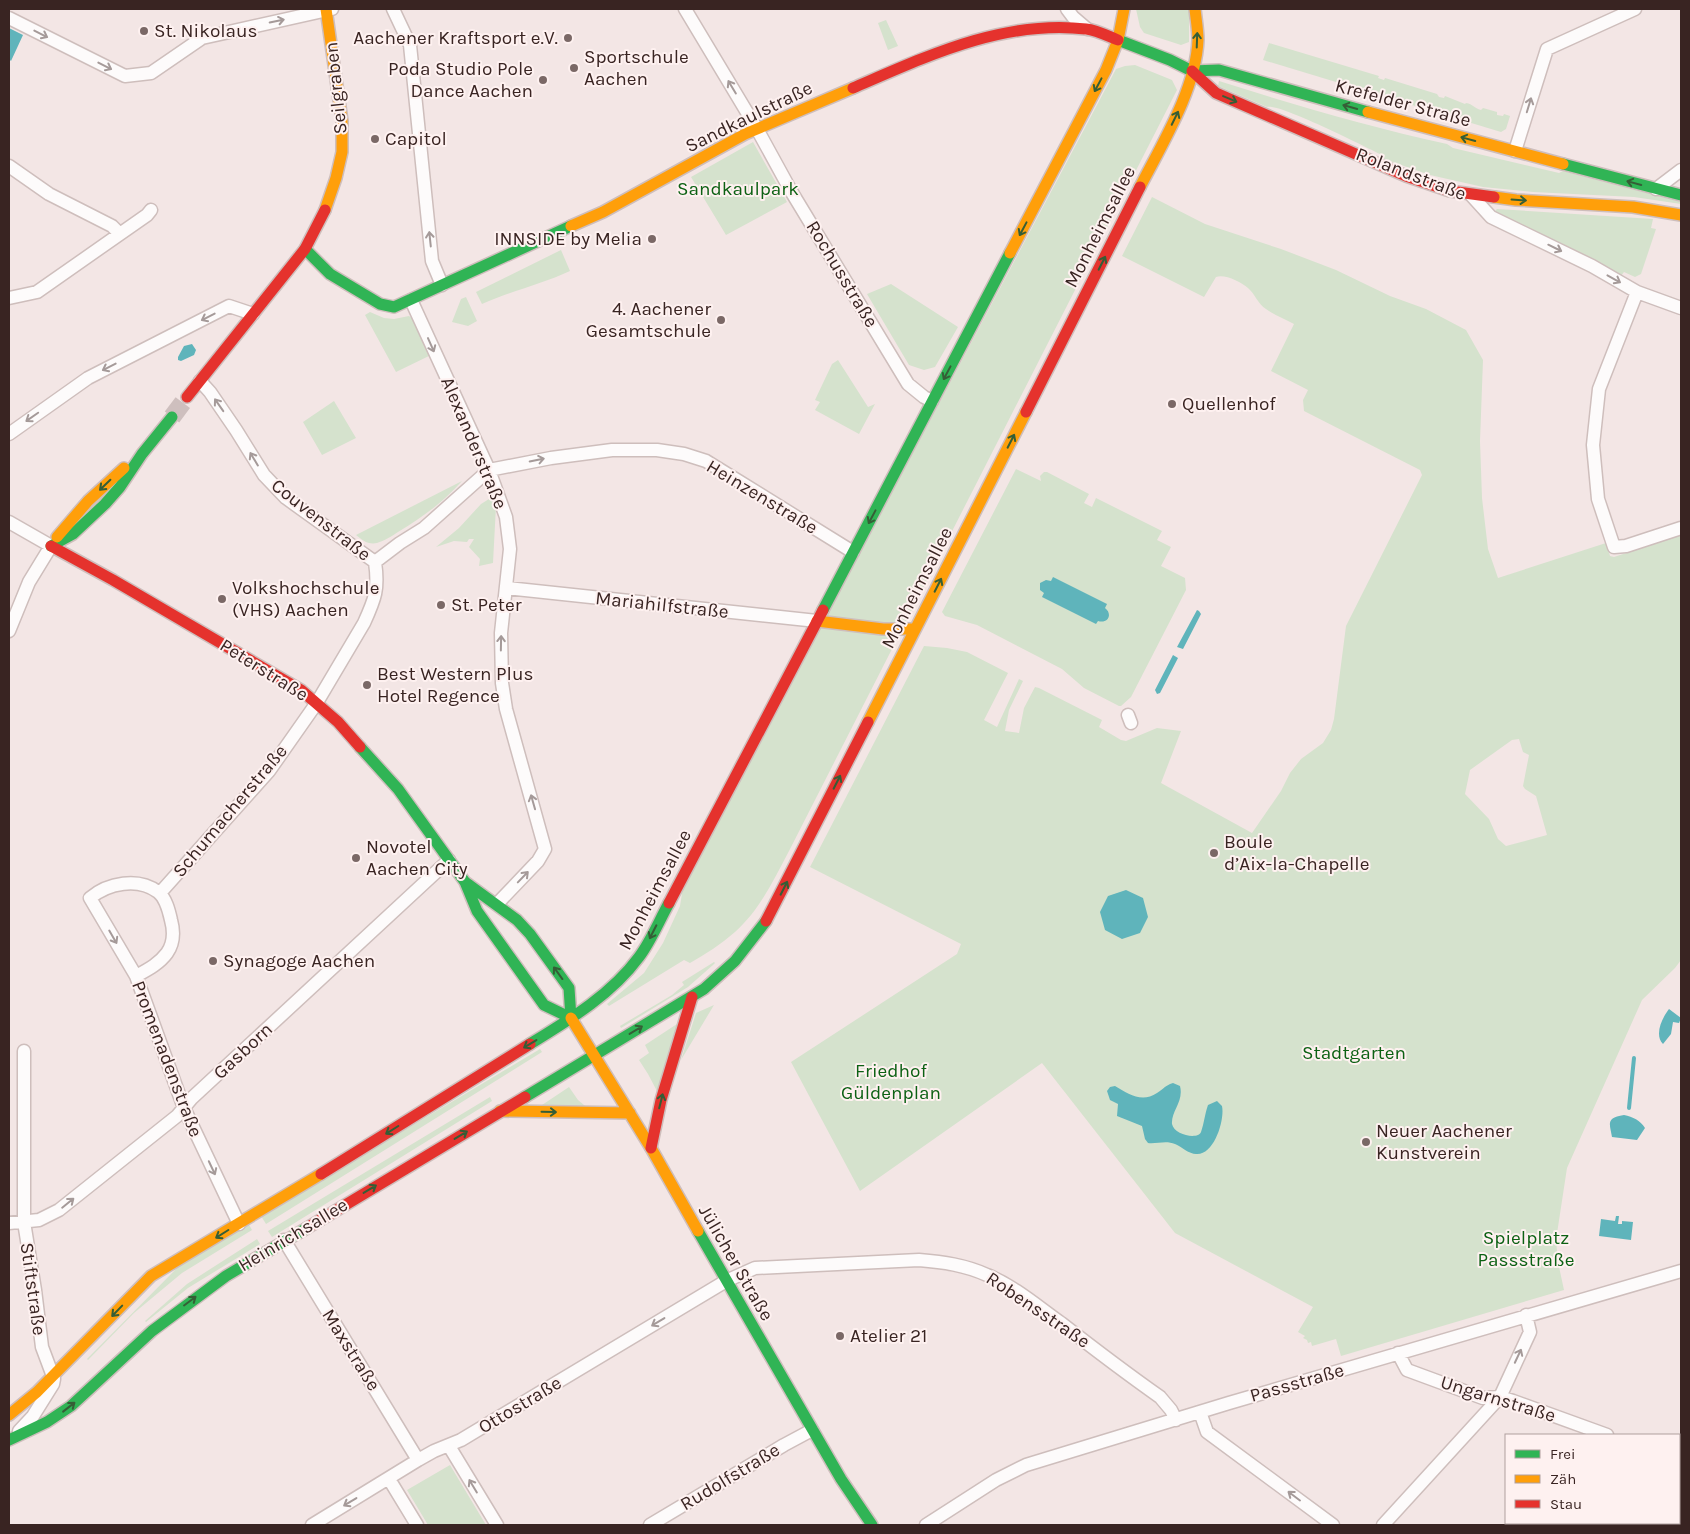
<svg xmlns="http://www.w3.org/2000/svg" width="1690" height="1534" font-family="Karla,sans-serif">
<rect width="100%" height="100%" fill="#f3e6e5"/>
<!-- green -->
<path fill="#d5e2cd" fill-rule="evenodd" d="M1136 9H1189V42L1181 45 1144 33 1140 27Z
M886 20 898 46 888 50 878 23Z
M1269 43 1379 76 1378 78 1384 80 1385 78 1437 94 1439 97 1444 98 1445 96 1465 104 1466 103C1473 104 1474 108 1481 110L1483 108 1497 112V115L1503 116 1504 114 1510 116 1506 129 1501 132 1263 60Z
M1135 65 1172 80 1177 90 789 851C774 879 760 910 735 932 721 944 706 954 690 963L684 960 609 1006 607 1004 644 973 663 943 680 906 683 887 1116 69 1125 66Z
M1219 81C1294 105 1370 127 1447 144L1453 148 1559 173 1563 171 1681 202V204L1634 197 1533 192 1483 187 1430 175 1381 158 1380 154C1363 146 1279 103 1267 107L1218 86Z
M753 142 787 202 726 235 691 177Z
M1152 197 1205 224 1281 249 1336 270 1390 296 1426 309 1466 330 1483 360 1480 441 1482 498 1488 549 1498 578 1606 543 1610 556 1614 557 1681 535V960L1675 968 1642 1000 1567 1168 1556 1240 1558 1262 1564 1290 1341 1356 1336 1339 1312 1346 1311 1342 1308 1343 1307 1340 1303 1338 1305 1336 1298 1332 1313 1307 1175 1233 1042 1063 860 1191 791 1062 957 954 961 944 810 867 924 646 947 648 967 652 1008 673 984 720 997 727 1019 679 1023 681 1009 710 1005 731 1019 733 1024 708 1035 687 1039 688 1102 720 1099 727 1121 740 1126 741 1157 728 1181 731 1161 783 1252 833 1281 791 1290 773 1301 759 1323 743 1331 730 1334 719 1346 626 1422 475 1420 470 1304 411 1303 400 1308 390 1271 371 1294 324C1285 319 1274 315 1266 309 1258 304 1255 294 1248 288 1241 282 1225 274 1216 277L1204 297 1122 256ZM1519 739 1523 752 1529 755 1523 786 1525 789 1536 796 1547 835 1506 846 1498 839 1489 819 1465 794 1470 770 1512 740Z
M1497 209 1653 219 1651 228 1656 229 1641 274 1635 277 1624 272 1621 276 1496 213 1495 211Z
M561 250 570 271C542 284 511 291 482 304L476 292Z
M891 284 958 327 935 367 924 370 909 365 867 294Z
M466 297 477 321 468 326 452 322 461 299Z
M370 312 384 318 394 319 409 316 413 319 431 355 396 372 365 315Z
M838 360 868 407 875 404 859 434 815 410 820 402 815 400 832 364Z
M334 401 356 438 322 455 303 422Z
M1016 469 1041 481 1040 476 1044 472H1047L1089 494 1084 503 1092 507 1096 498 1162 531 1157 540 1171 547 1161 566 1185 578 1186 590 1131 697 1121 706H1119L1084 688 1062 669 977 625 945 616 942 612Z
M462 481C441 504 424 516 398 532 392 536 384 541 377 543 368 545 362 540 356 535Z
M489 499 494 502 496 506 493 563 479 566 480 559 469 547 474 539H469L467 542 454 541 436 547 459 528 481 504Z
M714 962 715 963 713 965 688 987 621 1028 620 1026 672 995 684 985 682 982Z
M714 1005 681 1060 696 1013Z
M680 1022 658 1093 648 1074 639 1060 649 1053 645 1045Z
M540 1049 542 1052 266 1224 261 1216Z
M569 1087 578 1100 590 1110 539 1107Z
M490 1097 492 1101 272 1237 268 1231Z
M248 1223 252 1230 182 1273 134 1313 88 1360 87 1359 177 1268Z
M257 1239 260 1244 188 1288 146 1322 145 1321 187 1284Z
M450 1465 486 1525H428L407 1490Z"/>
<!-- water -->
<path fill="#5fb4bb" d="M9 28 23 35 11 61 9 59Z
M192 344 196 350 194 355 181 361 178 360V357L184 346Z
M1053 577 1107 604 1105 608C1113 614 1108 624 1098 621L1096 624 1042 597 1044 593 1040 590V583L1046 580 1051 581Z
M1197 610 1199 611 1201 614 1183 649 1177 647Z
M1173 655 1178 658 1160 693 1157 694 1155 690Z
M1126 890 1143 898 1148 917 1140 933 1122 939 1105 930 1100 912 1108 896Z
M1669 1009 1681 1018 1679 1023 1673 1022 1671 1034 1663 1044C1654 1035 1662 1018 1669 1009Z
M1173 1083 1180 1086C1184 1102 1171 1111 1172 1124 1174 1135 1198 1140 1201 1132 1204 1124 1205 1113 1208 1105L1217 1101 1222 1106C1225 1120 1214 1156 1196 1154 1189 1154 1182 1147 1175 1144 1166 1140 1157 1144 1148 1143L1145 1139 1142 1126 1117 1116 1118 1104 1110 1100 1107 1091 1110 1087 1115 1086C1128 1094 1142 1103 1157 1093 1165 1088 1164 1086 1173 1083Z
M1624 1115C1633 1117 1640 1120 1645 1128L1637 1140 1612 1137C1610 1124 1605 1118 1624 1115Z
M1616 1216H1619L1618 1224H1622V1221L1633 1222 1631 1240 1599 1236 1601 1219 1615 1221Z"/>
<g fill="none" stroke-linecap="round" stroke-linejoin="round">
<!-- stream -->
<path stroke="#5fb4bb" stroke-width="4" d="M1629 1108 1634 1058"/>
<!-- secondary-tunnel -->
<path stroke="#cebfbe" stroke-width="18" stroke-dasharray="18 9" stroke-linecap="butt" d="M172 417 187 397"/>
<defs>
<path id="street" d="M393 9 410 45 432 261 442 285
M685 9 757 129 791 191 908 384 924 397 932 401
M1067 9 1073 17 1087 29
M9 18 125 76 151 73 202 38 332 9
M1515 151 1547 49 1635 9
M9 166 49 194 112 226 120 234
M1656 189 1681 170
M1471 195 1491 217 1592 266 1637 292 1681 308
M1637 292 1599 389 1593 445 1598 499 1614 547 1626 546 1681 528
M9 298 37 292 147 215 151 210
M411 300 489 470 506 517 510 549 501 633 502 683 506 709 545 849 538 861 497 904
M200 381 210 392 236 430 264 475 286 498 375 562
M9 434 88 378 229 306 253 314
M9 522 51 546 29 582 9 631
M375 562 400 543 424 528 489 470 551 458 612 450H657L684 454 706 461 853 552
M507 588 817 621
M1128 715 1131 723
M160 893 269 771 316 704 364 623C375 599 379 589 375 562
M136 976C147 970 159 964 167 953 174 943 174 931 171 920 169 911 166 898 158 892 138 877 108 883 90 898L136 976 184 1108 239 1224
M9 1223 39 1220 59 1210 177 1116 192 1098 449 860
M284 1240 418 1460
M1398 1353 1407 1370 1483 1398 1500 1397 1513 1401 1607 1435
M1200 1412 1207 1432 1333 1525
M19 1431 33 1416 53 1384 54 1379 42 1347 35 1290 24 1222V1051
M449 1446 497 1525
M1679 1468 1681 1470
M389 1479 417 1525
M312 1525 418 1460 434 1451 461 1440 726 1281 755 1268 919 1260C943 1262 965 1265 987 1275 1014 1286 1037 1306 1061 1323 1093 1348 1126 1373 1160 1397L1171 1410 1176 1420
M650 1525 784 1445 812 1430
M926 1525 996 1480 1026 1465 1229 1403 1681 1271
M1383 1525 1500 1397 1530 1332 1526 1315
M1575 1525 1576 1523"/>
<path id="fast" d="M1118 40 1170 60 1192 71 1219 70 1368 112
M1563 164 1681 195
M305 249 330 274 380 304 394 307 571 226
M51 546 73 534 105 504 120 487 142 454 172 417
M823 610 1010 253
M360 747 398 789 465 882 477 911 544 1005 571 1018
M465 882 517 920 530 934 569 988 571 1018
M530 1044C569 1020 611 995 639 957 651 941 659 921 669 903
M525 1097 704 989 735 961 766 921
M698 1231 841 1479 872 1525
M9 1440 47 1422 71 1406 152 1331 226 1276 307 1228"/>
<path id="slow" d="M1368 112 1563 164
M1140 187C1162 144 1196 89 1198 40 1198 30 1196 19 1195 9
M1494 197 1516 200 1633 207 1681 215
M325 210 336 178 342 152V121L326 9
M571 226 603 212 745 134 853 88
M1010 253 1106 70 1118 40 1124 9
M57 537 88 501 124 468
M817 621 883 629H915
M868 722 1026 412
M571 1018 651 1148 698 1231
M500 1111 630 1113
M9 1415 37 1392 151 1276 321 1174"/>
<path id="jam" d="M1192 71 1216 93 1406 176 1450 191 1494 197
M853 88C925 57 1004 19 1086 29 1096 30 1108 36 1118 40
M187 397 305 249 325 210
M1026 412 1140 187
M51 546 113 580 301 690 338 722 360 747
M669 903 823 610
M766 921 868 722
M651 1148 661 1100 692 997
M321 1174 530 1044
M307 1228 525 1097"/>
</defs>
<!-- street casing -->
<use href="#street" stroke="#cebebc" stroke-width="15"/>
<!-- fast casing -->
<use href="#fast" stroke="#cebebc" stroke-width="14"/>
<!-- slow casing -->
<use href="#slow" stroke="#cebebc" stroke-width="14"/>
<!-- jam casing -->
<use href="#jam" stroke="#cebebc" stroke-width="14"/>
<!-- street -->
<use href="#street" stroke="#fdfbfb" stroke-width="12"/>
<!-- fast -->
<use href="#fast" stroke="#30b455" stroke-width="11"/>
<!-- slow -->
<use href="#slow" stroke="#ff9f0a" stroke-width="11"/>
<!-- jam -->
<use href="#jam" stroke="#e5322d" stroke-width="11"/>
</g>
<!-- one-way arrows -->
<defs><path id="oneway-shaft" d="M-6 0H5M1.5-3L5.5 0L1.5 3" fill="none" stroke-width="1.6" stroke-linecap="round" stroke-linejoin="round" transform="scale(1.25)"/></defs>
<g stroke="#a59a99">
<use href="#oneway-shaft" transform="translate(277 21) rotate(-12)"/>
<use href="#oneway-shaft" transform="translate(41 34) rotate(27)"/>
<use href="#oneway-shaft" transform="translate(105 66) rotate(27)"/>
<use href="#oneway-shaft" transform="translate(732 87) rotate(-121)"/>
<use href="#oneway-shaft" transform="translate(1529 105) rotate(-73)"/>
<use href="#oneway-shaft" transform="translate(430 239) rotate(-96)"/>
<use href="#oneway-shaft" transform="translate(1555 248) rotate(26)"/>
<use href="#oneway-shaft" transform="translate(1614 279) rotate(29)"/>
<use href="#oneway-shaft" transform="translate(208 317) rotate(153)"/>
<use href="#oneway-shaft" transform="translate(431 345) rotate(66)"/>
<use href="#oneway-shaft" transform="translate(109 367) rotate(153)"/>
<use href="#oneway-shaft" transform="translate(219 405) rotate(-125)"/>
<use href="#oneway-shaft" transform="translate(32 417) rotate(145)"/>
<use href="#oneway-shaft" transform="translate(254 459) rotate(-121)"/>
<use href="#oneway-shaft" transform="translate(537 460) rotate(-11)"/>
<use href="#oneway-shaft" transform="translate(501 643) rotate(-89)"/>
<use href="#oneway-shaft" transform="translate(533 802) rotate(-106)"/>
<use href="#oneway-shaft" transform="translate(523 877) rotate(-46)"/>
<use href="#oneway-shaft" transform="translate(113 937) rotate(60)"/>
<use href="#oneway-shaft" transform="translate(212 1168) rotate(65)"/>
<use href="#oneway-shaft" transform="translate(68 1203) rotate(-39)"/>
<use href="#oneway-shaft" transform="translate(658 1322) rotate(149)"/>
<use href="#oneway-shaft" transform="translate(1518 1356) rotate(-65)"/>
<use href="#oneway-shaft" transform="translate(473 1486) rotate(-121)"/>
<use href="#oneway-shaft" transform="translate(1294 1496) rotate(-143)"/>
<use href="#oneway-shaft" transform="translate(350 1502) rotate(149)"/>
</g>
<g stroke="#355e36">
<use href="#oneway-shaft" transform="translate(1197 40) rotate(-88)"/>
<use href="#oneway-shaft" transform="translate(1098 85) rotate(118)"/>
<use href="#oneway-shaft" transform="translate(1230 99) rotate(23)"/>
<use href="#oneway-shaft" transform="translate(1350 107) rotate(-164)"/>
<use href="#oneway-shaft" transform="translate(1175 118) rotate(-64)"/>
<use href="#oneway-shaft" transform="translate(1468 139) rotate(-165)"/>
<use href="#oneway-shaft" transform="translate(1634 183) rotate(-165)"/>
<use href="#oneway-shaft" transform="translate(1519 200) rotate(4)"/>
<use href="#oneway-shaft" transform="translate(1023 229) rotate(118)"/>
<use href="#oneway-shaft" transform="translate(1102 263) rotate(-63)"/>
<use href="#oneway-shaft" transform="translate(947 373) rotate(118)"/>
<use href="#oneway-shaft" transform="translate(1011 441) rotate(-63)"/>
<use href="#oneway-shaft" transform="translate(105 485) rotate(136)"/>
<use href="#oneway-shaft" transform="translate(872 517) rotate(118)"/>
<use href="#oneway-shaft" transform="translate(938 585) rotate(-63)"/>
<use href="#oneway-shaft" transform="translate(837 782) rotate(-63)"/>
<use href="#oneway-shaft" transform="translate(784 888) rotate(-63)"/>
<use href="#oneway-shaft" transform="translate(653 932) rotate(117)"/>
<use href="#oneway-shaft" transform="translate(558 973) rotate(-126)"/>
<use href="#oneway-shaft" transform="translate(636 1030) rotate(-31)"/>
<use href="#oneway-shaft" transform="translate(530 1044) rotate(149)"/>
<use href="#oneway-shaft" transform="translate(661 1101) rotate(-76)"/>
<use href="#oneway-shaft" transform="translate(549 1112) rotate(1)"/>
<use href="#oneway-shaft" transform="translate(392 1130) rotate(148)"/>
<use href="#oneway-shaft" transform="translate(461 1135) rotate(-31)"/>
<use href="#oneway-shaft" transform="translate(370 1189) rotate(-31)"/>
<use href="#oneway-shaft" transform="translate(222 1234) rotate(148)"/>
<use href="#oneway-shaft" transform="translate(190 1301) rotate(-37)"/>
<use href="#oneway-shaft" transform="translate(117 1311) rotate(134)"/>
<use href="#oneway-shaft" transform="translate(69 1407) rotate(-38)"/>
</g>
<!-- markers -->
<g fill="#7a6866" stroke="#fef1f0" stroke-width="2">
<circle cx="144" cy="31" r="5"/>
<circle cx="568" cy="38" r="5"/>
<circle cx="574" cy="68" r="5"/>
<circle cx="543" cy="80" r="5"/>
<circle cx="375" cy="139" r="5"/>
<circle cx="652" cy="239" r="5"/>
<circle cx="721" cy="320" r="5"/>
<circle cx="1172" cy="404" r="5"/>
<circle cx="222" cy="599" r="5"/>
<circle cx="441" cy="605" r="5"/>
<circle cx="367" cy="685" r="5"/>
<circle cx="1214" cy="853" r="5"/>
<circle cx="356" cy="858" r="5"/>
<circle cx="213" cy="961" r="5"/>
<circle cx="1366" cy="1142" r="5"/>
<circle cx="840" cy="1336" r="5"/>
</g>
<g text-anchor="middle" dominant-baseline="central" stroke-width="4" stroke-linejoin="round" paint-order="stroke">
<!-- poi labels -->
<g font-size="19" fill="#392422" stroke="#fef1f0" text-anchor="start">
<text x="154" y="31">St. Nikolaus</text>
<text x="558" y="38" text-anchor="end">Aachener Kraftsport e.V.</text>
<text x="584" y="57">Sportschule<tspan x="584" dy="22">Aachen</tspan></text>
<text x="533" y="69" text-anchor="end">Poda Studio Pole<tspan x="533" dy="22">Dance Aachen</tspan></text>
<text x="385" y="139">Capitol</text>
<text x="642" y="239" text-anchor="end">INNSIDE by Melia</text>
<text x="711" y="309" text-anchor="end">4. Aachener<tspan x="711" dy="22">Gesamtschule</tspan></text>
<text x="1182" y="404">Quellenhof</text>
<text x="232" y="588">Volkshochschule<tspan x="232" dy="22">(VHS) Aachen</tspan></text>
<text x="451" y="605">St. Peter</text>
<text x="377" y="674">Best Western Plus<tspan x="377" dy="22">Hotel Regence</tspan></text>
<text x="1224" y="842">Boule<tspan x="1224" dy="22">d’Aix-la-Chapelle</tspan></text>
<text x="366" y="847">Novotel<tspan x="366" dy="22">Aachen City</tspan></text>
<text x="223" y="961">Synagoge Aachen</text>
<text x="1376" y="1131">Neuer Aachener<tspan x="1376" dy="22">Kunstverein</tspan></text>
<text x="850" y="1336">Atelier 21</text>
</g>
<!-- street labels -->
<g font-size="19" fill="#392422" stroke="#fef1f0">
<text transform="translate(336 88) rotate(-96)">Seilgraben</text>
<text transform="translate(1403 103) rotate(15)">Krefelder Straße</text>
<text transform="translate(749 117) rotate(-26)">Sandkaulstraße</text>
<text transform="translate(1411 174) rotate(21)">Rolandstraße</text>
<text transform="translate(1100 227) rotate(-63)">Monheimsallee</text>
<text transform="translate(842 274) rotate(59)">Rochusstraße</text>
<text transform="translate(474 443) rotate(67)">Alexanderstraße</text>
<text transform="translate(762 497) rotate(31)">Heinzenstraße</text>
<text transform="translate(321 520) rotate(38)">Couvenstraße</text>
<text transform="translate(917 588) rotate(-63)">Monheimsallee</text>
<text transform="translate(662 605) rotate(6)">Mariahilfstraße</text>
<text transform="translate(264 670) rotate(32)">Peterstraße</text>
<text transform="translate(230 811) rotate(-50)">Schumacherstraße</text>
<text transform="translate(655 890) rotate(-62)">Monheimsallee</text>
<text transform="translate(243 1051) rotate(-43)">Gasborn</text>
<text transform="translate(167 1059) rotate(69)">Promenadenstraße</text>
<text transform="translate(293 1235) rotate(-31)">Heinrichsallee</text>
<text transform="translate(736 1263) rotate(60)">Jülicher Straße</text>
<text transform="translate(33 1289) rotate(82)">Stiftstraße</text>
<text transform="translate(1038 1310) rotate(34)">Robensstraße</text>
<text transform="translate(351 1350) rotate(58)">Maxstraße</text>
<text transform="translate(1297 1383) rotate(-16)">Passstraße</text>
<text transform="translate(1498 1399) rotate(17)">Ungarnstraße</text>
<text transform="translate(520 1405) rotate(-31)">Ottostraße</text>
<text transform="translate(730 1477) rotate(-31)">Rudolfstraße</text>
</g>
<!-- park labels -->
<g font-size="19" fill="#0c6113" stroke="#fef1f0">
<text x="738" y="189">Sandkaulpark</text>
<text x="1354" y="1053">Stadtgarten</text>
<text x="891" y="1071">Friedhof<tspan x="891" dy="22">Güldenplan</tspan></text>
<text x="1526" y="1238">Spielplatz<tspan x="1526" dy="22">Passstraße</tspan></text>
</g>
</g>
<!-- border -->
<rect width="1690" height="1534" fill="none" stroke="#392422" stroke-width="20"/>
<!-- legend -->
<rect x="1505" y="1434" width="175" height="90" fill="#fef1f0" stroke="#af9f9e"/>
<rect x="1515" y="1450" width="25" height="8" fill="#30b455" stroke="#af9f9e"/>
<text x="1550" y="1459" font-size="15" fill="#392422">Frei</text>
<rect x="1515" y="1475" width="25" height="8" fill="#ff9f0a" stroke="#af9f9e"/>
<text x="1550" y="1484" font-size="15" fill="#392422">Zäh</text>
<rect x="1515" y="1500" width="25" height="8" fill="#e5322d" stroke="#af9f9e"/>
<text x="1550" y="1509" font-size="15" fill="#392422">Stau</text>
</svg>
